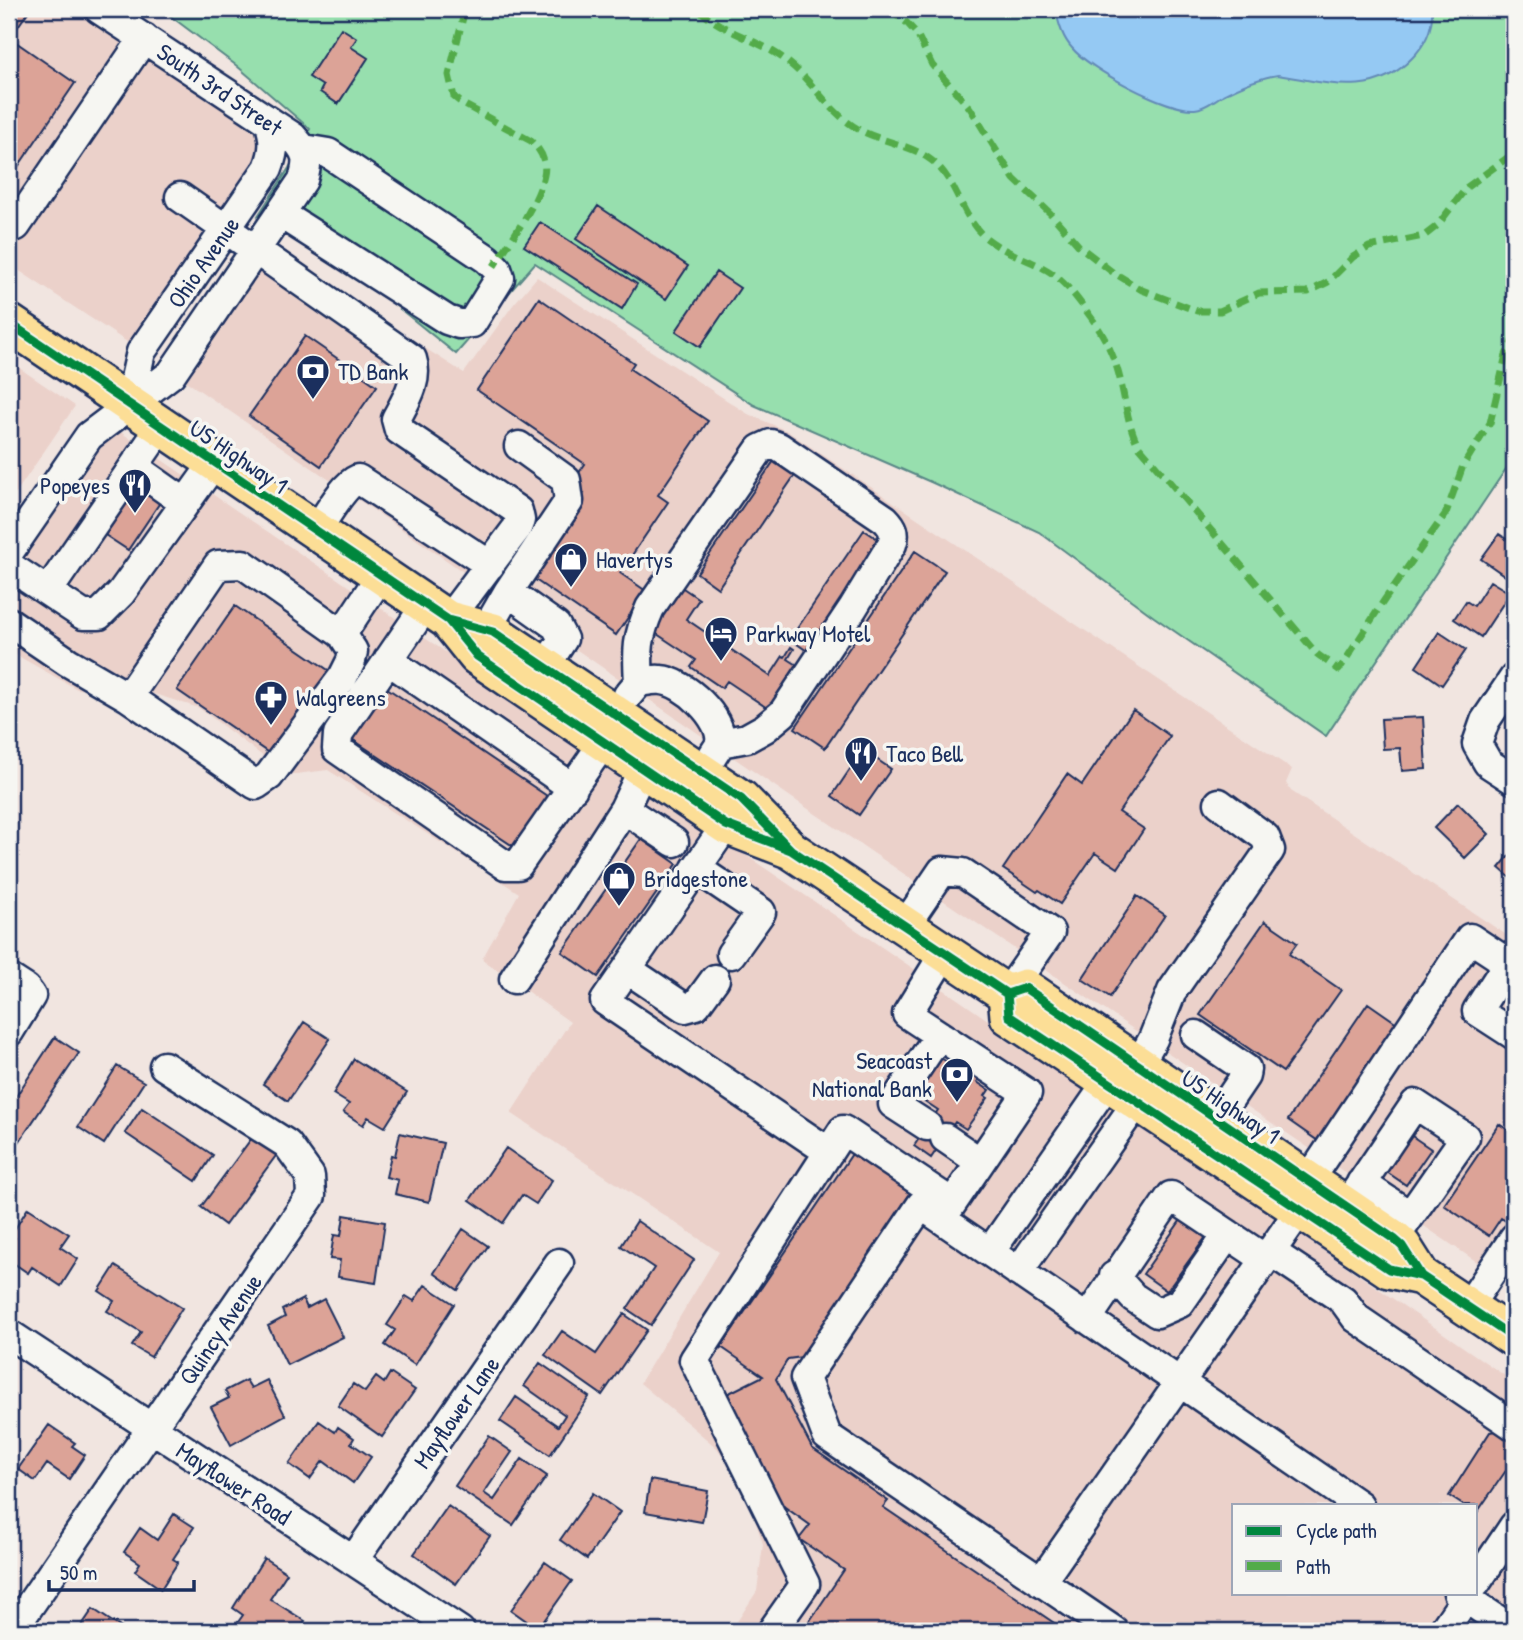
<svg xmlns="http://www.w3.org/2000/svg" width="1523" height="1640" font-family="'Patrick Hand',sans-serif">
<rect width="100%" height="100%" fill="#f1e5e0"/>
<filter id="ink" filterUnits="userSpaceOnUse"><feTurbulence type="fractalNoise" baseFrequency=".0143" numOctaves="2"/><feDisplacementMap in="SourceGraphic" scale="14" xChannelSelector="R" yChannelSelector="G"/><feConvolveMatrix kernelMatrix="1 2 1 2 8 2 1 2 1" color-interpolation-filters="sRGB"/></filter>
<g filter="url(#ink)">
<!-- built -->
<path fill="#ebd1ca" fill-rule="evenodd" d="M9 9H77L270 138 130 344 9 264Z
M116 9H128L250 91 285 121Z
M267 248 464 373 513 305 537 277 748 414 787 431 1292 769 1286 783 1291 791 1514 940V1287L798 802 180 377Z
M9 361 75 406 9 503Z
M116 429 911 967 1514 1382V1631H731L757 1591 763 1544 743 1483 717 1448 640 1383 719 1252 511 1113 570 1022 482 959 519 893 328 770 288 775 199 708 154 694 77 689 9 651V572L98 444ZM1234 1505H1476V1593H1234Z"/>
<!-- green -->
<path fill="#97dfae" stroke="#598786" stroke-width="2" d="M161 9H1514V457L1326 736 1154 617 1039 532 933 483 754 405 535 263 456 354 348 267 258 216 289 168 310 129 237 66Z"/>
<!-- water -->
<path fill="#95c9f3" stroke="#648bb7" stroke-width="2" d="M1056 9H1432C1433 28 1426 44 1412 58 1373 99 1328 83 1278 75 1258 78 1242 85 1223 95 1214 100 1206 108 1195 109 1167 111 1089 69 1072 48 1062 37 1058 23 1056 9Z"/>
<!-- building -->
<path fill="#dca397" stroke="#1b2f5e" stroke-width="2" d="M9 9H30L10 38 75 83 9 180Z
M341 28 357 38 351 47 368 58 338 104 320 92 323 86 309 77Z
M598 206 688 266 666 299 576 239Z
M540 222 637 284 622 309 524 246Z
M716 272 740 288 700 347 676 331Z
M539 298 634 363 630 369 708 421 658 495 668 502 620 573 646 591 616 635 528 575 584 493 571 484 585 464 477 390Z
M305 336 377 386 321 466 249 416Z
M776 458 797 472 718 588 697 573Z
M142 480 165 495 128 550 105 535Z
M864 530 884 543 810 653 790 639Z
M1499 534 1514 544V582L1481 559Z
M915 551 945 571 825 748 795 728Z
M1490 581 1510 593 1481 637 1454 619 1466 601 1474 606Z
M680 586 699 599 686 619 770 676 783 656 785 657 791 647 794 649 788 659 802 668 773 712 727 681 722 688 691 667 696 660 651 630Z
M235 606 331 672 273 756 177 690Z
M1439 632 1466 650 1442 685 1416 667Z
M387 688 550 798 516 848 352 739Z
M1133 710 1170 736 1119 812 1144 829 1118 868 1095 853 1060 904 1039 890 1037 892 1003 869 1067 774 1082 785Z
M1423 717 1426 769 1402 771 1400 748 1383 749 1381 719Z
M863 750 891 769 859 815 832 796Z
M1458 803 1489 834 1465 858 1434 828Z
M641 839 677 864 598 977 562 952Z
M1514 850V881L1499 868Z
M1137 896 1165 915 1110 997 1082 979Z
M1265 921 1297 943 1289 954 1341 990 1283 1072 1200 1015Z
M1368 1003 1401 1026 1321 1143 1288 1120Z
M304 1022 330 1039 288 1101 263 1084Z
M55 1037 79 1053 15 1148 9 1144V1107Z
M939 1057 952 1065 955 1061 980 1078 977 1082 989 1090 985 1096 988 1098 966 1129 955 1122 931 1158 914 1146 938 1110 914 1094Z
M354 1059 407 1092 385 1127 368 1117 363 1125 343 1112 349 1104 333 1094Z
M117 1066 144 1082 104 1144 78 1127Z
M142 1108 213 1155 196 1181 125 1133Z
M1499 1124 1514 1134V1226L1501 1218 1489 1236 1444 1205Z
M1403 1130 1431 1149 1406 1185 1378 1166Z
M400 1133 443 1143 429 1202 395 1194 398 1180 386 1177 391 1155 395 1156Z
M254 1135 278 1153 225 1225 201 1207Z
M506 1148 552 1180 536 1204 522 1195 503 1223 470 1200Z
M854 1151 912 1191 802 1357 788 1359 776 1379 812 1448 888 1501 883 1507 1066 1631H803L844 1570 799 1539 810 1525 768 1495 723 1396 763 1376 721 1347Z
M28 1208 69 1234 60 1247 78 1259 61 1286 32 1267 28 1273 9 1260V1248L15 1238 11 1235Z
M344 1215 385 1222 376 1283 338 1277 340 1260 330 1259 334 1235 341 1236Z
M1183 1217 1208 1234 1167 1291 1143 1274Z
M637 1221 694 1260 651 1325 627 1309 654 1268 621 1246Z
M463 1229 488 1246 458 1290 434 1273Z
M115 1266 182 1308 151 1357 132 1346 141 1332 107 1311 114 1301 99 1291Z
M425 1285 454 1304 415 1365 385 1345 395 1330 387 1325 406 1296 414 1301Z
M303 1299 307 1308 324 1299 343 1337 287 1365 268 1326 285 1317 282 1310Z
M624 1314 647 1330 602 1395 545 1355 562 1331 596 1354Z
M540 1363 589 1397 550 1455 500 1421 516 1397 558 1426 565 1415 524 1386Z
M390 1373 415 1390 382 1437 338 1406 353 1384 365 1392 376 1377 384 1383Z
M246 1380 251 1388 267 1380 285 1415 231 1445 211 1407 229 1398 225 1391Z
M319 1421 335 1432 338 1427 354 1438 351 1443 371 1457 353 1483 323 1461 310 1479 289 1464Z
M49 1425 75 1443 72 1446 85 1455 69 1479 47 1464 35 1481 18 1469Z
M1496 1431 1514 1443V1459L1476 1514V1505H1463L1449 1496 1490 1432Z
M489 1436 512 1452 484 1493 494 1500 522 1459 547 1476 513 1525 455 1486Z
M650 1480 708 1491 702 1522 645 1512Z
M593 1493 620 1512 587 1559 560 1540Z
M448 1506 490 1536 456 1584 414 1554Z
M174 1514 194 1527 173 1559 178 1562 161 1589 135 1571 140 1563 124 1552 140 1528 157 1540Z
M264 1558 287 1573 270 1599 305 1621 298 1631H245L236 1625 243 1615 233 1608Z
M545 1562 572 1581 538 1629 511 1610Z
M93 1609 123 1629 121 1631H78Z"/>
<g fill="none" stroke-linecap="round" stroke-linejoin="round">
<defs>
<path id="minor" d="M180 197 412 359C419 381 406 400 396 419L399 430 518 511 520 520 517 528 448 620
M281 214 447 320 459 324 472 323 500 278 497 269 487 259 328 153 304 149
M9 221 16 226 144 38
M129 405 141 352 268 168C275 150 275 139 269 121
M134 467 185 503
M316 531C326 517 343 485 358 479L490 565
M9 552 89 436 171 374 303 180C309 159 308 153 293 137L99 9
M9 566 83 615H99L121 593 214 463
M48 591 161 427
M508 592 569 501 566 480 519 446
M426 605 338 734 337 749 505 865H518L604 742
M9 622 68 662 128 697
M486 630 508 592 556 626 563 639 545 667
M342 634 353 651 351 661 343 677 269 776 256 785 128 697 218 565 243 564 342 634 381 575
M388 660 573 788
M1514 678 1485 721 1477 744 1488 763 1514 780
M639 682C637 651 637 637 650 608L760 449 771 444 779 447 885 519C893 527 896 533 892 544L853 608 783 713 765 728 747 738 720 743
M628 695 639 682C646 681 654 679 661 680 683 681 724 718 720 743 719 747 714 753 712 757
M624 809 674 842
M726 825 605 1001 829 1152
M696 868 761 912 731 954
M904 927 942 871 963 873 1050 932 1007 994
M1514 968 1508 963 1477 1011 1514 1035
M627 969 685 1008 696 1005 715 979
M9 978 26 989 31 996 9 1032
M514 979 624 809 643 769
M1196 1035 1246 1069 1245 1076 1216 1119
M1138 1066 1153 1039 1172 991 1270 850 1265 837 1219 803
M927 1126 893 1104 939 1035
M945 1138 980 1162
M1308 1181 1470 938 1508 963
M1361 1183 1409 1215
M1346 1206 1415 1104 1465 1137 1394 1239
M943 1217 1027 1093 907 1014 944 954
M1270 1251 1343 1300 1356 1318 1514 1426
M990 1252 1108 1082
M1018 1272 1149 1085
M1114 1276 1133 1297 1157 1313 1180 1303 1228 1234
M1468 1307 1514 1238
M1087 1319 1171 1196 1265 1259
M9 1334 460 1631
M353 1561 559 1263
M1041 1582 1299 1211
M1476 1583 1514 1526
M1458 1593 1514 1631
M12 1631 311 1196 310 1176 287 1144 164 1066
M772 1631 805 1584 694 1360 843 1130 952 1203
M1114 1631 827 1436 805 1378 921 1205 1359 1505
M1443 1631 1469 1593"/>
<path id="major" d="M9 323 448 620 477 656 726 825 791 850
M448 620 493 632 741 799 791 850 1007 994
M1007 994 1009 1016 1389 1269 1421 1276 1514 1338
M1007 994 1025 988 1394 1239 1402 1246 1421 1276"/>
</defs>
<!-- minor casing -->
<use href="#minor" stroke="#1b2f5e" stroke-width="33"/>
<!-- major casing -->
<use href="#major" stroke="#1b2f5e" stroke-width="42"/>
<!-- minor -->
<use href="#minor" stroke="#f6f6f2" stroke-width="28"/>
<!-- major -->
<use href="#major" stroke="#fcde96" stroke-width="37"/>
<!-- quiet -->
<path stroke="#52ab49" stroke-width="7" stroke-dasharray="14 7" stroke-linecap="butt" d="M465 9 449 75 454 97 463 104 531 141C541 150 547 162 544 175 538 204 510 241 494 266
M698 9C725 34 762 40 789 63 814 83 829 112 858 129 881 142 910 144 931 160 958 180 960 217 986 238 1005 253 1026 258 1047 270 1065 281 1078 299 1090 316 1102 332 1111 349 1117 368 1125 394 1126 421 1138 445L1317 654 1339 670 1385 599 1446 513 1463 466 1490 423 1506 355 1514 337
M888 9 907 23 917 34 932 65 970 108 1014 179 1050 213 1079 246 1111 271 1142 290 1197 311H1220L1259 293 1308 292 1328 282 1353 257 1369 247 1424 236 1437 226 1467 187 1514 153"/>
<defs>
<path id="cycleway" d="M9 323 448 620 477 656 726 825 791 850
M448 620 493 632 741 799 791 850 1007 994
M1007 994 1009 1016 1389 1269 1421 1276 1514 1338
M1007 994 1025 988 1394 1239 1402 1246 1421 1276"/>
</defs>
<!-- cycleway casing -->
<use href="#cycleway" stroke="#f6f6f2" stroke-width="13"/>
<!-- cycleway -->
<use href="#cycleway" stroke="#00873e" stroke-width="9"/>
</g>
</g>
<!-- icons -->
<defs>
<symbol id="bank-pin" viewBox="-11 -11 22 30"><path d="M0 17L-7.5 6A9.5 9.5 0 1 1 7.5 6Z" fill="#1b2f5e" stroke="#f6f6f2"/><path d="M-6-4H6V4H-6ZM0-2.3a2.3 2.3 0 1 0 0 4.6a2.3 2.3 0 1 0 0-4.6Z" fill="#fff"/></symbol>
<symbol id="restaurant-pin" viewBox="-11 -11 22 30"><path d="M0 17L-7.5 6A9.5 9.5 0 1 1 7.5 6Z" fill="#1b2f5e" stroke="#f6f6f2"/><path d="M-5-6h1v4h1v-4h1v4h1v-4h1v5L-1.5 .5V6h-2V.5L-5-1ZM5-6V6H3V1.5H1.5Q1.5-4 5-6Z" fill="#fff"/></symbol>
<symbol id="shop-pin" viewBox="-11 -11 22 30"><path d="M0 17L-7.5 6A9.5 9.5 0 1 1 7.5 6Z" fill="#1b2f5e" stroke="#f6f6f2"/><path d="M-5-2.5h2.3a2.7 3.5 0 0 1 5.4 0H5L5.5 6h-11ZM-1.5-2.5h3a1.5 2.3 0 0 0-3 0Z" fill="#fff"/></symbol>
<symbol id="hotel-pin" viewBox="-11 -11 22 30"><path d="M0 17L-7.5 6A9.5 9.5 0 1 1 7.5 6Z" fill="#1b2f5e" stroke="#f6f6f2"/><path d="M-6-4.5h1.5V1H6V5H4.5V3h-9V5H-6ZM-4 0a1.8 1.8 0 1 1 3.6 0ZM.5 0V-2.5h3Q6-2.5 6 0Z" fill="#fff"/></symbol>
<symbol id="pharmacy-pin" viewBox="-11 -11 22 30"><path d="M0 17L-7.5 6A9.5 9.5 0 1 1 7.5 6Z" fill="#1b2f5e" stroke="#f6f6f2"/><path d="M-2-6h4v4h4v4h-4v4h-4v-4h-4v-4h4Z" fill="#fff"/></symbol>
</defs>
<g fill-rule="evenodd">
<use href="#bank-pin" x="294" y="352" width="38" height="52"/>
<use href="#restaurant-pin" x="116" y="466" width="38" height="52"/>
<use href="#shop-pin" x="552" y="540" width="38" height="52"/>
<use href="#hotel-pin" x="702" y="614" width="38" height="52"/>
<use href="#pharmacy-pin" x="252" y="678" width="38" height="52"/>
<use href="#restaurant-pin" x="842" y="734" width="38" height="52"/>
<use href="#shop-pin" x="600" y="859" width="38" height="52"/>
<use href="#bank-pin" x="938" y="1055" width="38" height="52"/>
</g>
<g text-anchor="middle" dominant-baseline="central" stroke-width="7" stroke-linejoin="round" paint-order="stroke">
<!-- street labels -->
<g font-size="24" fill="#1b2f5e" stroke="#f6f6f2">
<text transform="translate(220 89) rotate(34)">South 3rd Street</text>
<text transform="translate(203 262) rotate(-55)">Ohio Avenue</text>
<text transform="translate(239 456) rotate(34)">US Highway 1</text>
<text transform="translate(1231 1106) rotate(34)">US Highway 1</text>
<text transform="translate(220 1329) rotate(-56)">Quincy Avenue</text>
<text transform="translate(456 1412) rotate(-55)">Mayflower Lane</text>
<text transform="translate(234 1483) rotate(33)">Mayflower Road</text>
</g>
<!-- poi labels -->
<g font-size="24" fill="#1b2f5e" stroke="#f6f6f2" text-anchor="start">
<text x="338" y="371">TD Bank</text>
<text x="110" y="485" text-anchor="end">Popeyes</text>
<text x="596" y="559">Havertys</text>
<text x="746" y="633">Parkway Motel</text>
<text x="296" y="697">Walgreens</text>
<text x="886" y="753">Taco Bell</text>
<text x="644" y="878">Bridgestone</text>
<text x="932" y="1060" text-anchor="end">Seacoast<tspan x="932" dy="28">National Bank</tspan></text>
</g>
</g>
<!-- margin -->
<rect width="1523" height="1640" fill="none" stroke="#f6f6f2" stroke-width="35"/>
<rect x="18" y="18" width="1488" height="1605" fill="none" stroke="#1b2f5e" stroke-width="2.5" filter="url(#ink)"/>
<!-- legend -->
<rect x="1232" y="1504" width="245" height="91" fill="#f6f6f2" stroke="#9ea6b7" stroke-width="2"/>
<rect x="1246" y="1526" width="35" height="10" fill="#00873e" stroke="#9ea6b7" stroke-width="2"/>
<text x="1296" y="1538" font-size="21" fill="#1b2f5e">Cycle path</text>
<rect x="1246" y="1561" width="35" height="10" fill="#52ab49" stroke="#9ea6b7" stroke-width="2"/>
<text x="1296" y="1574" font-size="21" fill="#1b2f5e">Path</text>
<!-- scale -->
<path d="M49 1580v10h145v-10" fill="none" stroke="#1b2f5e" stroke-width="3.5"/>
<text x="60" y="1580" font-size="21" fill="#1b2f5e" stroke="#f6f6f2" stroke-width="5" paint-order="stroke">50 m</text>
</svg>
